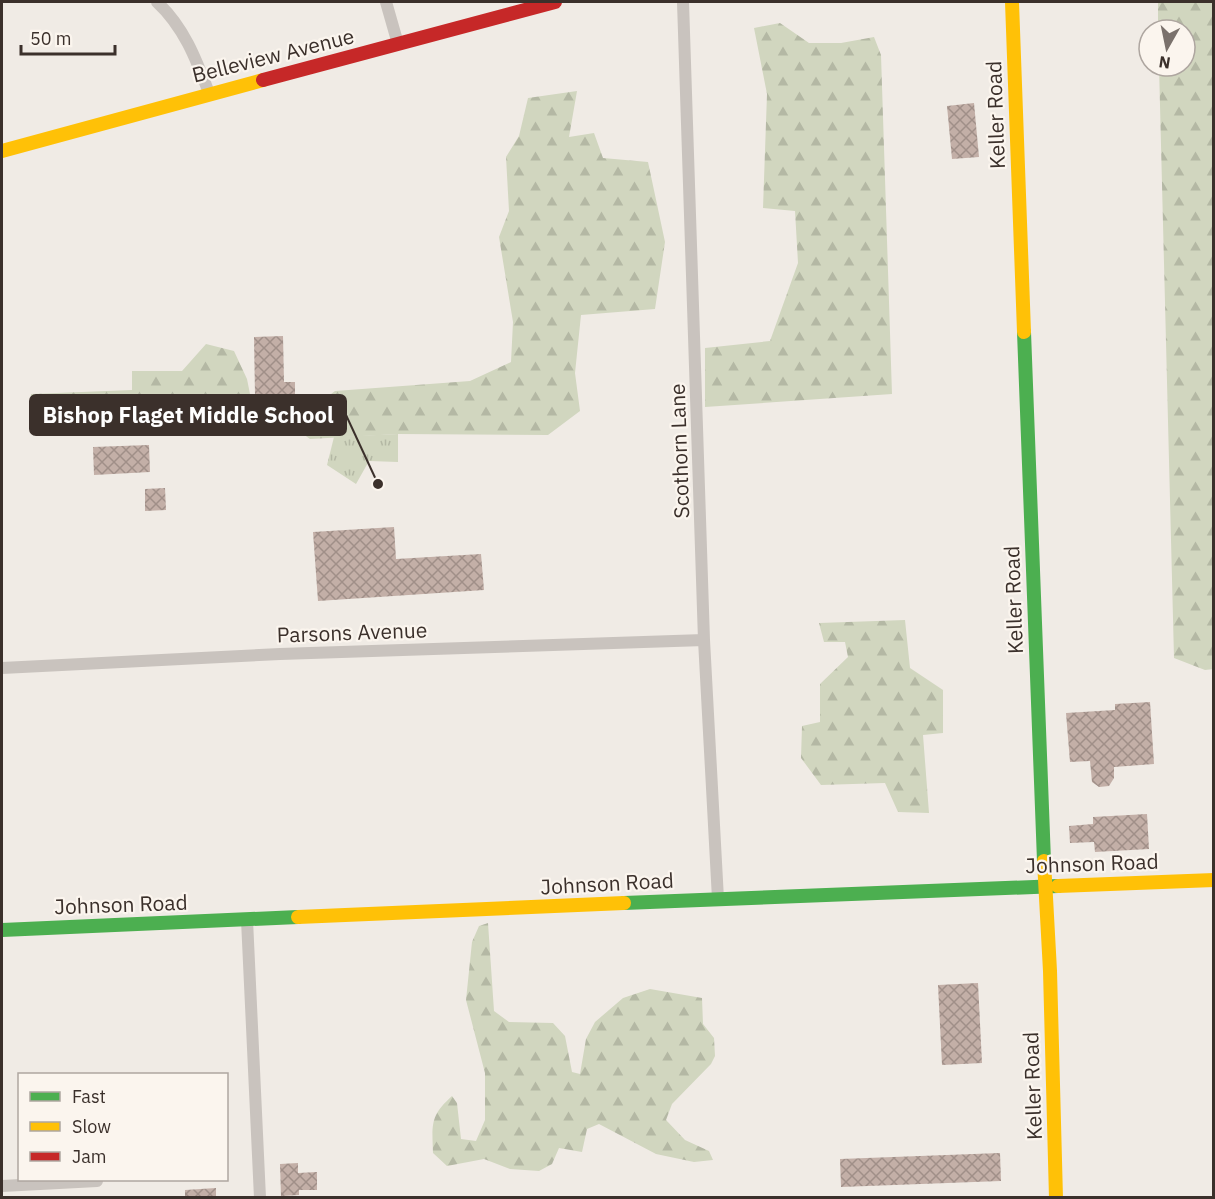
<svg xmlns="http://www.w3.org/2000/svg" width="1215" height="1199" font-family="'IBM Plex Sans',sans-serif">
<defs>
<pattern id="forest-firs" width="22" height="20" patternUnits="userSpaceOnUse" patternTransform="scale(1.5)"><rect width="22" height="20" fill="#d1d6bf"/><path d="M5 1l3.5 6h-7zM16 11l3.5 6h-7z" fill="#b4b8a4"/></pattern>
<pattern id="park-tufts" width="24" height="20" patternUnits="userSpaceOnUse" patternTransform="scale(1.5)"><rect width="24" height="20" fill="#d1d6bf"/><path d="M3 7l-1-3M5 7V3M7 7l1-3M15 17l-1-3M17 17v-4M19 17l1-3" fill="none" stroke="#b4b8a4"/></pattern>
<pattern id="building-cross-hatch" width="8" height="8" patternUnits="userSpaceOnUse" patternTransform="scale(1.5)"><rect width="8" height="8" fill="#c3afa7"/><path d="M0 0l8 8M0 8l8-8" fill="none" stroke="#a08f88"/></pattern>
</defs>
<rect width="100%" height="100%" fill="#f0ebe5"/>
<!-- forest -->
<path fill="url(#forest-firs)" d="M1158 2H1213L1214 669 1205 670 1174 658 1159 66H1185V30H1158Z
M780 23 809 43H841L874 37 881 55 892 394 705 407V348L770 341 798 263 795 211 763 208 767 94 754 28Z
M577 91 569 137 594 133 603 158 648 162 665 242 655 309 581 315 575 373 580 411 548 435 398 434 310 439 292 426 150 417 29 419 31 394 132 390V371H182L206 344 234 351 247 379 253 409 310 410 335 391 470 381 511 362 513 322 499 237 509 211 506 157 519 136 528 98Z
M905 620 910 668 943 690V733L923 735 929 813 898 812 885 783 821 785 801 758 802 726 820 722V684L848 657 845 642H824L819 623Z
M488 923 494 1011 509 1022 553 1023 565 1036 572 1072 580 1074 586 1039 595 1022 623 998 650 989 702 998 703 1024 714 1038 715 1056 711 1064 672 1104 666 1120 685 1140 709 1151 713 1160 694 1162 656 1154 599 1124 587 1129 582 1152 559 1148 552 1164 539 1171 510 1169 484 1159 447 1166 433 1153C432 1124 430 1116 452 1096L457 1103 461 1139 476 1141 485 1120V1073L466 1000 472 942 479 926Z"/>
<!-- park -->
<path fill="url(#park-tufts)" d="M398 434V462L369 461 356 484 327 465 334 437Z"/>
<!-- building -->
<path fill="url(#building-cross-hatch)" d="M974 103 979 157 952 159 947 106Z
M283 336 284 382H295V394L255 395 254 337Z
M149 445 150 472 94 475 93 447Z
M165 488 166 510 145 511V489Z
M394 527 396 559 481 554 484 590 318 601 313 532Z
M1150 702 1154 764 1114 767V778L1109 786 1099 787 1092 782 1090 761 1070 762 1066 713 1115 710V704Z
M1147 814 1149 849 1095 852 1094 842 1070 843 1069 826 1093 824V817Z
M978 983 982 1063 942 1065 938 985Z
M1000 1153 1001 1181 841 1187 840 1159Z
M298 1163V1173L317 1172V1190H299V1195L281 1196 280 1164Z
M216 1188V1197H185V1190Z"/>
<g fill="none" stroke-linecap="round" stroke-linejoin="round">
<!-- street -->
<path stroke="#c9c3be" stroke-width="12" d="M157 2C184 27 196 59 209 93
M386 2 398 44
M683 2 704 640 718 899
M2 668 280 654 704 640
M247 920 260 1198
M2 1186 97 1181"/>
<!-- fast -->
<path stroke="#4caf50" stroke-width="14" d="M1024 332 1044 861
M624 903 1058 886
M2 930 298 917"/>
<!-- slow -->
<path stroke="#ffc107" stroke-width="14" d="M1012 2 1024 332
M2 151 263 80
M1044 861 1050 971 1056 1198
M1058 886 1214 880
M298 917 624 903"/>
<!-- jam -->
<path stroke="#c62828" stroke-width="14" d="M263 80 555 2"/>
</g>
<g text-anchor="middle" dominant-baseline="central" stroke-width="4.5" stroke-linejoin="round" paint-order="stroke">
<!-- street labels -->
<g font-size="21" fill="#3b302b" stroke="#fbf5ee">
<text transform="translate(273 55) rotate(-14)">Belleview Avenue</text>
<text transform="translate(995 115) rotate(-92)">Keller Road</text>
<text transform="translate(679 451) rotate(-92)">Scothorn Lane</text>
<text transform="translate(1013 600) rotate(-92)">Keller Road</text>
<text transform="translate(352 632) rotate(-2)">Parsons Avenue</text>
<text transform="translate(1092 863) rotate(-2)">Johnson Road</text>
<text transform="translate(607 883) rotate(-3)">Johnson Road</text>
<text transform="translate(121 904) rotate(-2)">Johnson Road</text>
<text transform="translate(1032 1086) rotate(-92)">Keller Road</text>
</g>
</g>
<!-- callouts -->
<path fill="none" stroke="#3b302b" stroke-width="2" d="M378 484L346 415"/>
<circle fill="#3b302b" stroke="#fbf5ee" stroke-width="2" cx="378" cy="484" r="6"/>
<rect fill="#3b302b" stroke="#3b302b" stroke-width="2" x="30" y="395" width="316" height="40" rx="6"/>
<g font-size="22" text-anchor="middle" font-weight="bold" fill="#fff">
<text x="188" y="423">Bishop Flaget Middle School</text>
</g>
<!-- border -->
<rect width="1215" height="1199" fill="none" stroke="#3b302b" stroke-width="6"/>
<!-- legend -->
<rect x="18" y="1073" width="210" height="108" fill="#fbf5ee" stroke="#aea6a0" stroke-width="1.5"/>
<rect x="30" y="1092" width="30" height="9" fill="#4caf50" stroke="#aea6a0" stroke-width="1.5"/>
<text x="72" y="1103" font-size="18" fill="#3b302b">Fast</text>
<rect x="30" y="1122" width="30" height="9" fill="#ffc107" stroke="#aea6a0" stroke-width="1.5"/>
<text x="72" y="1133" font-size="18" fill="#3b302b">Slow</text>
<rect x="30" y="1152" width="30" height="9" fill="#c62828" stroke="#aea6a0" stroke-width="1.5"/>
<text x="72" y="1163" font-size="18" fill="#3b302b">Jam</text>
<!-- north arrow -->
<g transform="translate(1167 48) rotate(189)"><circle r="28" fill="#fbf5ee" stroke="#aea6a0" stroke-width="1.5"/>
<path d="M0-4.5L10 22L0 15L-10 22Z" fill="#7a716c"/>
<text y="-9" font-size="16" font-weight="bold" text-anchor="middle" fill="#3b302b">N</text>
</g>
<!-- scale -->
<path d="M21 45v9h94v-9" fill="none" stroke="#3b302b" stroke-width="3"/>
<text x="30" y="45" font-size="18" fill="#3b302b" stroke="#fbf5ee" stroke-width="4.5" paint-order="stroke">50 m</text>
</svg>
